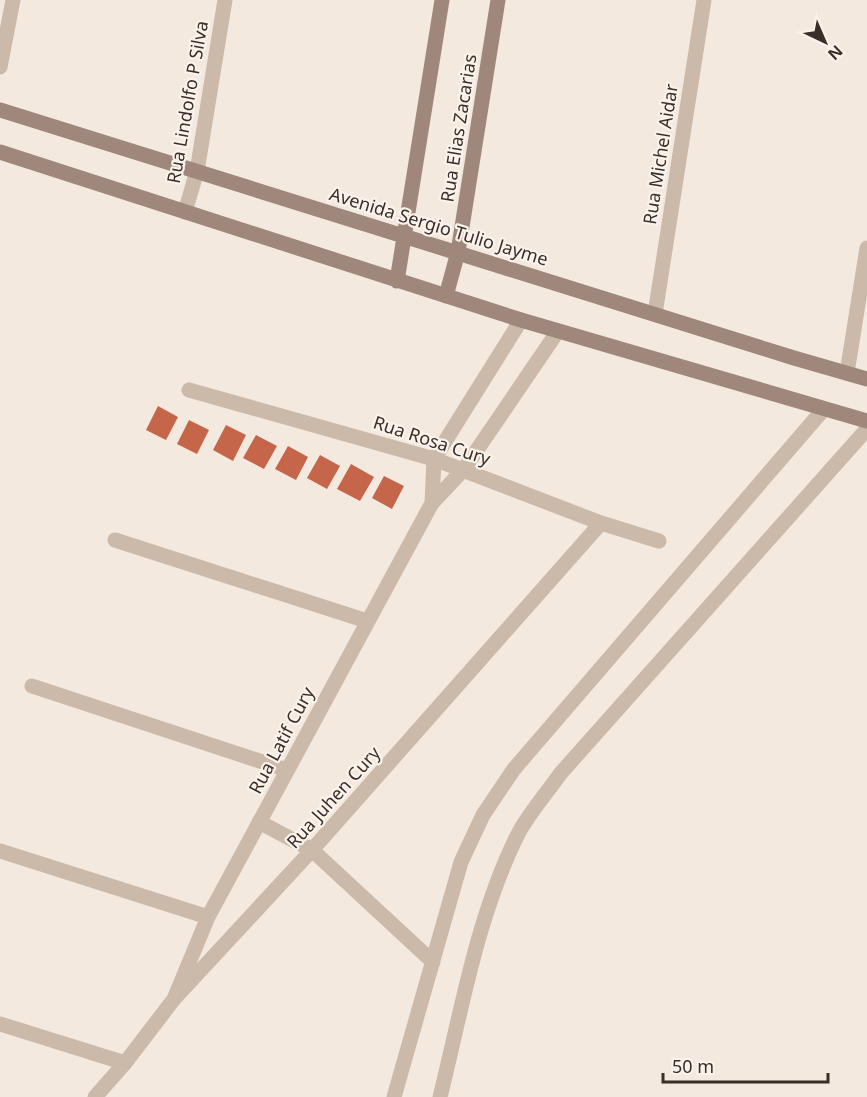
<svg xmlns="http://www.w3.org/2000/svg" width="867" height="1097" font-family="'Noto Sans',sans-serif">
<rect width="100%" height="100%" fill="#f3e9df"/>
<!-- building -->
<path fill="#c5654a" d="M158 406 178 417 166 440 146 430Z
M189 420 209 430 197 454 177 444Z
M226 425 246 435 233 461 213 450Z
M256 435 277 446 264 469 243 458Z
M288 446 308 457 296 480 275 469Z
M320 455 340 466 327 489 307 478Z
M351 464 374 477 360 501 337 489Z
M384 476 404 486 392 509 372 498Z"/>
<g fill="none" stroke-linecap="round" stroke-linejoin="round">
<!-- street -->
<path stroke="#cbb9aa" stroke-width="15" d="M0 67 13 0
M185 212 197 171 225 0
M655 314 704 0
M847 373 867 248
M189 390 434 459 601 523 659 541
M432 503 434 459 521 320
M115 540 367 621
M32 686 287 770
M259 822 312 850 433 962
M0 851 208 917
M174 999 208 917 432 503 464 469 558 331
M0 1024 125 1063
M95 1097 125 1063 174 999 312 850 601 523
M394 1097 461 862 483 815 514 769 823 410
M440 1097C462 1009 477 916 518 834 529 813 547 793 560 774L867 429"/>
<!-- secondary -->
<path stroke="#9f887b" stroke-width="15" d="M0 110 794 358 867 379
M0 152 521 320 867 421
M397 281 442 0
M446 296 458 252 498 0"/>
</g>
<g text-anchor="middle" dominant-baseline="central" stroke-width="4.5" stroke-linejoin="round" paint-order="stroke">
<!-- street labels -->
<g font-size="18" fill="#392e2a" stroke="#faf3eb">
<text transform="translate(187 102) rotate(-80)">Rua Lindolfo P Silva</text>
<text transform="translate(458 128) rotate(-81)">Rua Elias Zacarias</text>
<text transform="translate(660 154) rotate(-81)">Rua Michel Aidar</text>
<text transform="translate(439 226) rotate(17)">Avenida Sergio Tulio Jayme</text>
<text transform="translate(432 440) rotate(18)">Rua Rosa Cury</text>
<text transform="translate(281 740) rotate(-62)">Rua Latif Cury</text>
<text transform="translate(333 797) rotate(-48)">Rua Juhen Cury</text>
</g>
</g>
<!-- north arrow -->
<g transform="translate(825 42) rotate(136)" stroke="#faf3eb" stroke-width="4.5" paint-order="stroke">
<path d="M0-4.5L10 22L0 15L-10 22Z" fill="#392e2a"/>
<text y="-9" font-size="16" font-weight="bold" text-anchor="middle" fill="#392e2a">N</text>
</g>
<!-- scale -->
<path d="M663 1073v9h165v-9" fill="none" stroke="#392e2a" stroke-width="3"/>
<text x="672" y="1073" font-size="18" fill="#392e2a" stroke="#faf3eb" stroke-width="4.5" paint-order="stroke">50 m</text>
</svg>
